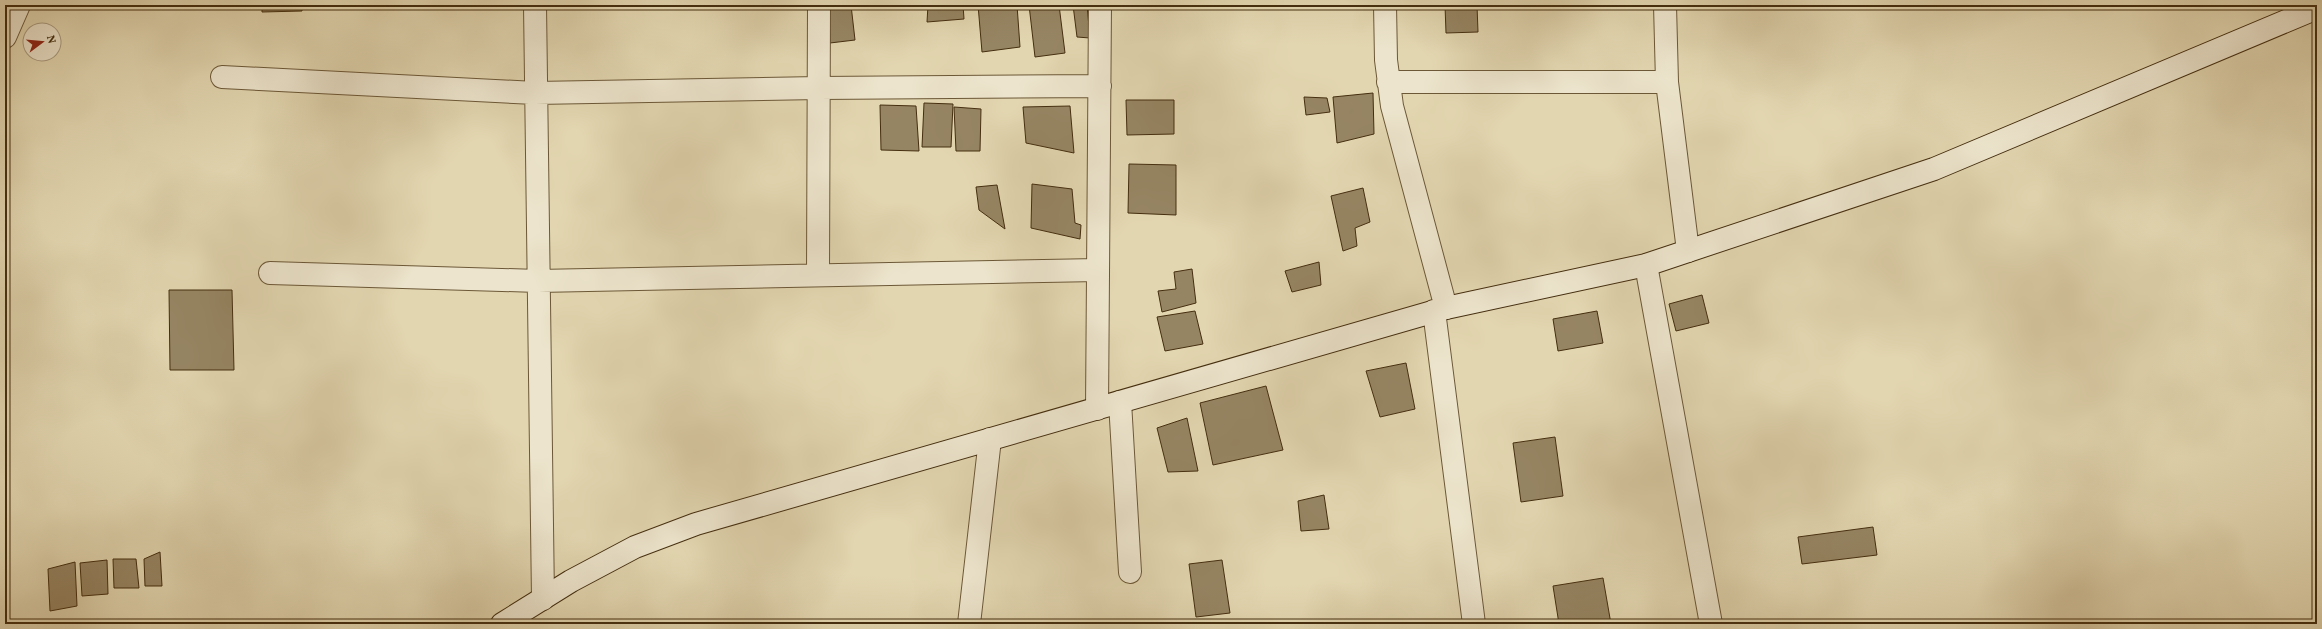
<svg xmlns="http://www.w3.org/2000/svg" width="2322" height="629" font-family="Vollkorn,serif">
<rect width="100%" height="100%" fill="#e2d6b0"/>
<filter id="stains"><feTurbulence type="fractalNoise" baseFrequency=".005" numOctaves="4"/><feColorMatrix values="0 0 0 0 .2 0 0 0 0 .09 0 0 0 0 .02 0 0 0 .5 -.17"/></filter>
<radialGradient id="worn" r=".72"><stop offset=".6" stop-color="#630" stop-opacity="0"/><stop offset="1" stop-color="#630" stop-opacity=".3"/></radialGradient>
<!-- building -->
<path fill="#968563" stroke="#442e0f" d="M262 5H302V11L262 12Z
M829 5H851L855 40 830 43Z
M928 5H963L964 19 927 22Z
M978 5H1017L1020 47 982 52Z
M1029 5H1059L1065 53 1035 57Z
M1073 5H1087L1090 38 1077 37Z
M1445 5H1477L1478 32 1446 33Z
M1373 93 1374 134 1337 143 1333 97Z
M1304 97 1327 98 1330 112 1306 115Z
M1126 100H1174V134L1127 135Z
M924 103 953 104 951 147H922Z
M880 105 916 106 919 151 881 150Z
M1070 106 1074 153 1026 143 1023 107Z
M954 107 981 109 980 151H956Z
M1129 164 1176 165V215L1128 213Z
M1032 184 1072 189 1075 223 1081 225 1080 239 1031 228Z
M997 185 1005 229 979 210 976 187Z
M1363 188 1370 222 1355 228 1357 246 1343 251 1331 196Z
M1319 262 1321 285 1292 292 1285 271Z
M1192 269 1196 303 1162 312 1158 291 1176 289 1174 272Z
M169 290H232L234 370H170Z
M1702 295 1709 323 1676 331 1669 304Z
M1195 311 1203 344 1165 351 1157 317Z
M1597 311 1603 343 1558 351 1553 319Z
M1406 363 1415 409 1380 417 1366 371Z
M1266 386 1283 450 1213 465 1200 403Z
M1187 418 1198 471 1168 472 1157 428Z
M1555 437 1563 496 1521 502 1513 443Z
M1324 495 1329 529 1301 531 1298 501Z
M1873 527 1877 555 1802 564 1798 537Z
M160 552 162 586H145L144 559Z
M113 559H136L139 588H114Z
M107 560 108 594 82 596 80 563Z
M1222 560 1230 613 1196 617 1189 564Z
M75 562 77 606 50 611 48 569Z
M1603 578 1611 624H1559L1553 586Z"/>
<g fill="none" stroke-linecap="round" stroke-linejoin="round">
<defs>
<path id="street" d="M535 5 543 599
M1385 5 1386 60 1392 106 1446 308
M1665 5 1667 82 1688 251
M5 37 19 5
M222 77 535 93 819 88 1100 86
M1388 82H1667
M1646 265 1711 624
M270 273 538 281 1098 270
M818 274 819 5
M1434 311 1474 624
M1120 402 1130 572
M1097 409 1100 5
M969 624 990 439"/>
<path id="secondary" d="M502 624 571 581 635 547 696 524 1446 308 1646 265 1934 169 2317 8"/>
</defs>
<!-- street casing -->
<use href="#street" stroke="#6c5837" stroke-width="24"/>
<!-- secondary casing -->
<use href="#secondary" stroke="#442e0f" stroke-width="24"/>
<!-- street -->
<use href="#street" stroke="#ece4cc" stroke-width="22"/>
<!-- secondary -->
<use href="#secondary" stroke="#ece4cc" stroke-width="22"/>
</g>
<!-- margin -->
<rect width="2322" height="629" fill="none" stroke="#e2d6b0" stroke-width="20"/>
<rect x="6" y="6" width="2310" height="617" fill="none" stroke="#442e0f" stroke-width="2"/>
<rect x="10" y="10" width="2302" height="609" fill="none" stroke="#442e0f"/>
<!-- north arrow -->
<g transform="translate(42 42) rotate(74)"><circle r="19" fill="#ece4cc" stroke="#a99b80"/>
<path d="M0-3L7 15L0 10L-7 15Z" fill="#8f2418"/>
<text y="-6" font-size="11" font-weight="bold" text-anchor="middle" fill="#442e0f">N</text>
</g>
<rect width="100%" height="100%" filter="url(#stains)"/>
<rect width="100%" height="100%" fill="url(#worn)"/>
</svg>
